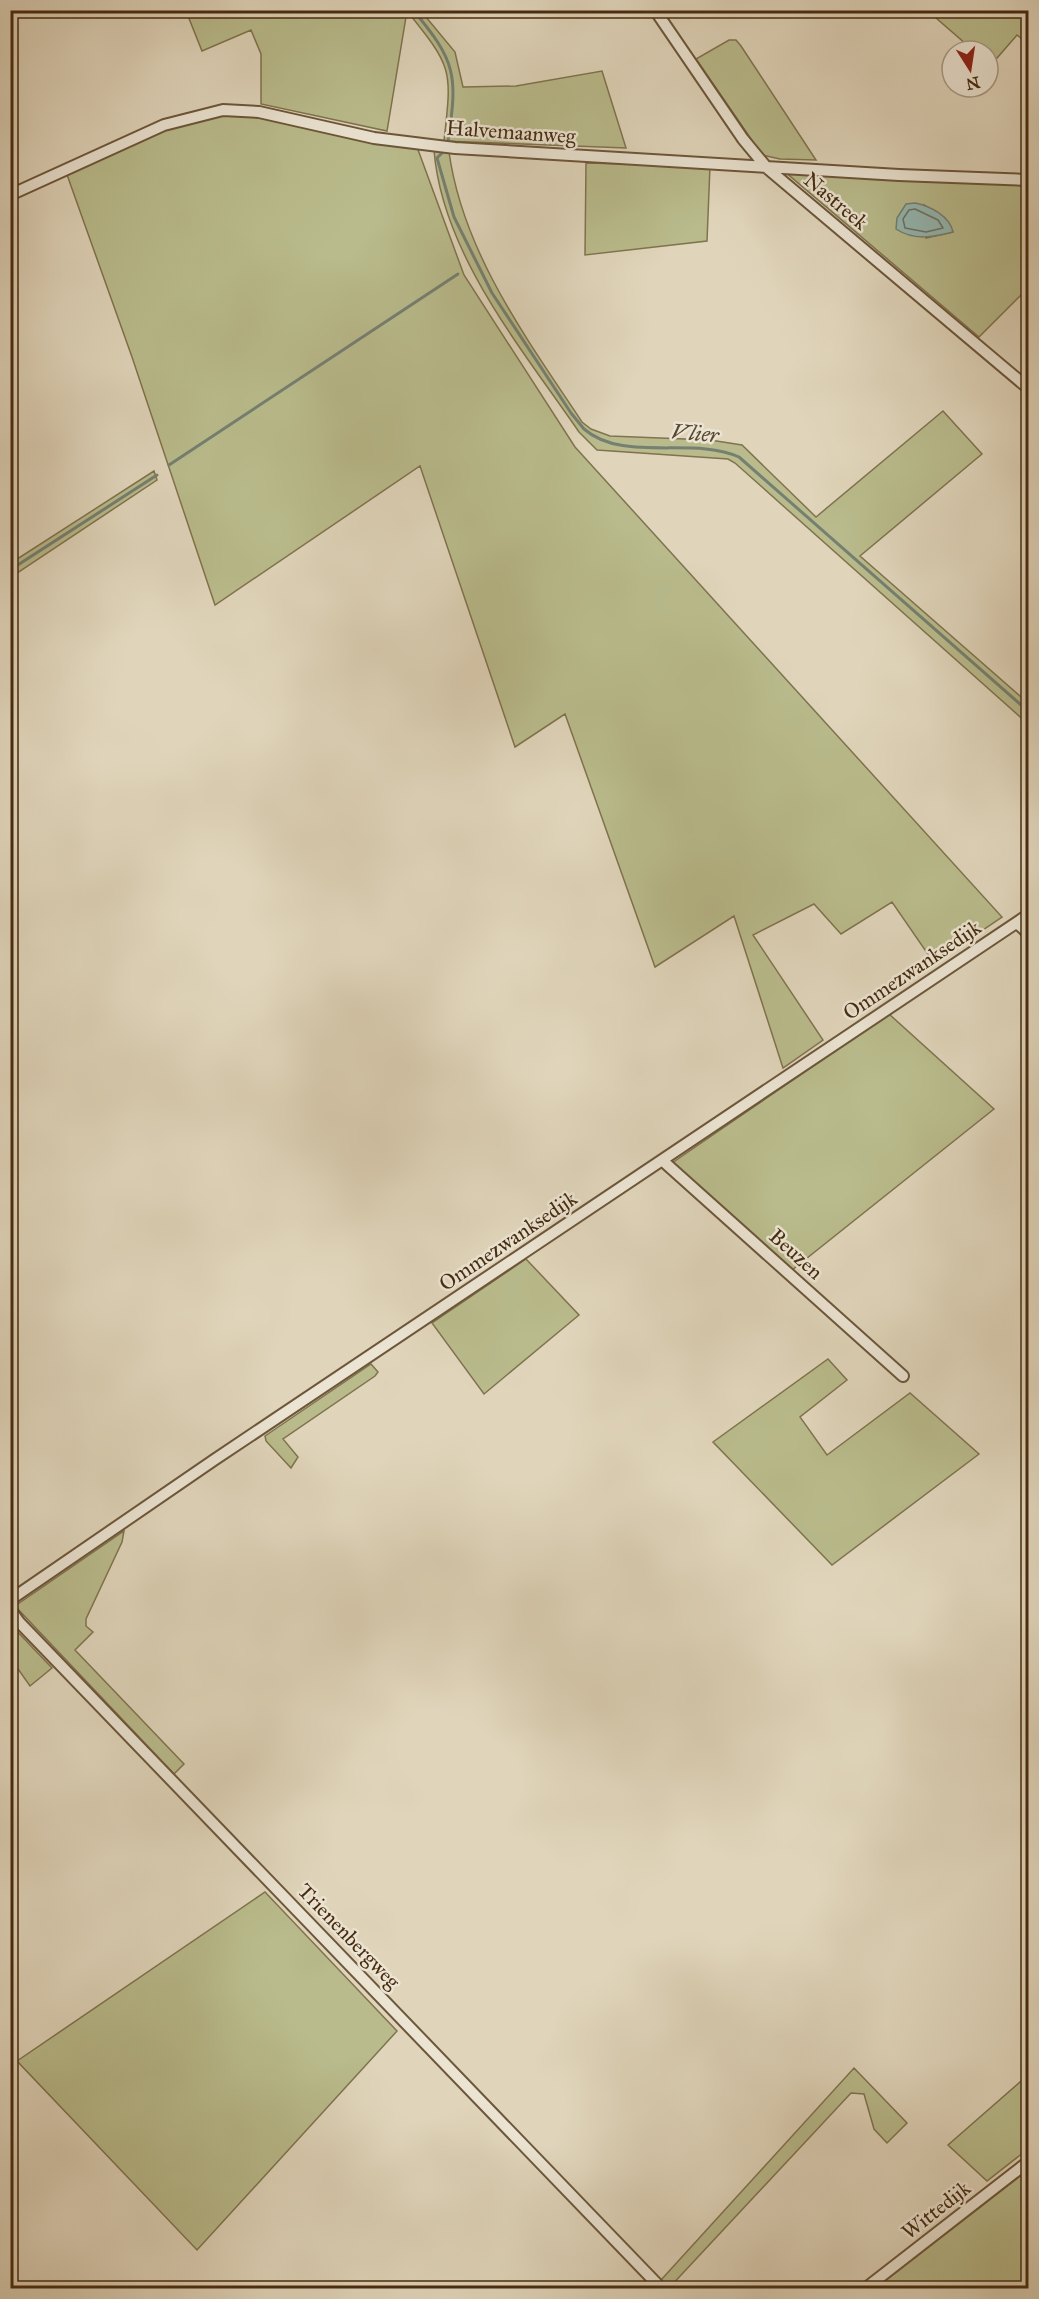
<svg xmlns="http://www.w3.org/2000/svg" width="1039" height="2299" font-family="'IM FELL Great Primer',serif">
<rect width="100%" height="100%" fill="#e0d5bb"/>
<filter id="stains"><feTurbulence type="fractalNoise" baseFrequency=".00333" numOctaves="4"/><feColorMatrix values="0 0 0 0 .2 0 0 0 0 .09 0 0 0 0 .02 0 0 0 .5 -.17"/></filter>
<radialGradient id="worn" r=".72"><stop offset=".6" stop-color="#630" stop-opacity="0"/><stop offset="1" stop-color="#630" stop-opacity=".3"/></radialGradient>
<!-- green -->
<path fill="#b9bb8c" stroke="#80734e" stroke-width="1.5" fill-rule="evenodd" d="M186 11H407L387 131 261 104V54L251 30 202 51Z
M407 11H421L455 52 463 87 516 86 602 71 626 148 444 141C452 69 453 68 407 11Z
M928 11H1028V44L1017 35 991 65 988 63V51H974Z
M729 40H736L741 46 816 160 780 159 762 155 696 59Z
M226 109 417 147 464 275 575 447 1002 917 934 963 892 902 841 934 814 904 753 935 823 1040 783 1068 734 916 655 967 565 714 515 747 420 466 215 605 132 357 66 172 165 129Z
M434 150 449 152C463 253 527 339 582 422L591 429 610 436 710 440 742 445 816 517 943 411 982 454 860 556 1028 703V724L735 463 728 459 597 450 579 432C523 350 442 254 434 150Z
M586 163 710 166 707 241 585 255Z
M784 171 948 178 1028 186V288L979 337ZM924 205 945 218 953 232 926 238Z
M154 471 157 480 11 577V563Z
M889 1014 994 1109 792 1270 672 1163Z
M526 1259 579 1315 484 1394 432 1323Z
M828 1359 847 1380 800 1417 827 1455 910 1393 979 1454 832 1565 713 1442Z
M371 1364 378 1372 375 1376 283 1439 298 1457 291 1468 266 1441 265 1436Z
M124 1531 122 1542 86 1619V1626L93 1632 75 1650 184 1764 174 1774 15 1606Z
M11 1625 52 1668 30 1686 11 1659Z
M265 1892 397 2031 197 2250 17 2061Z
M854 2068 907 2123 887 2143 874 2129 864 2094 851 2093 669 2288 661 2280Z
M1028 2075V2149L987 2181 948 2145Z
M1028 2166V2288H869Z"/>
<!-- water -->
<path fill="#94b8b3" stroke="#758071" stroke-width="1.5" d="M915 203C930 206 950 216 953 232 934 237 914 241 896 229L897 218 906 204Z"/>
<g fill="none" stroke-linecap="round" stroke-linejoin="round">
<!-- shore -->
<path stroke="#6e7261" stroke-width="1.5" d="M915 209 938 220 943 228 926 232 905 228 903 219 909 210Z"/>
<!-- stream -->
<path stroke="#758071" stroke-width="3" d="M413 10C456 61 458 75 448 141
M443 152 437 158 454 217 492 293 571 413 584 429C623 463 693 436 739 457L1028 711
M169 465 458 274
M10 570 157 475"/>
<defs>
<path id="minor" d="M655 10 743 139 767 168 1028 388
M10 195 164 125 223 110 259 112 374 138 455 148 899 175 1028 180
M1017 923 1028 933
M663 1161 903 1376
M10 1600 214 1460 1028 915
M10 1609 19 1622 661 2288
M866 2288 1028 2162"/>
</defs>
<!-- minor casing -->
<use href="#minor" stroke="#6d563a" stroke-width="14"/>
<!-- minor -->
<use href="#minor" stroke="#ebe4d3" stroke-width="10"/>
</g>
<g text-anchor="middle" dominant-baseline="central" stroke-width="5" stroke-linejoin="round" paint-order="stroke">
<!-- street labels -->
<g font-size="21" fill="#472b0f" stroke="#ebe4d3">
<text transform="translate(511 132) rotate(4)">Halvemaanweg</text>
<text transform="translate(836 201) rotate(40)">Nastreek</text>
<text transform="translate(912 970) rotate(-34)">Ommezwanksedijk</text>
<text transform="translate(508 1241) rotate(-34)">Ommezwanksedijk</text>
<text transform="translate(796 1254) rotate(42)">Beuzen</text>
<text transform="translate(349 1936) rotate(46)">Trienenbergweg</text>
<text transform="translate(936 2210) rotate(-38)">Wittedijk</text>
</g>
<!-- water labels -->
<g font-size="22" font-style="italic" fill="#564730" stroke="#ebe4d3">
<text transform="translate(695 433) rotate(5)">Vlier</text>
</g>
</g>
<!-- margin -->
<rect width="1039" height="2299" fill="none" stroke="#e0d5bb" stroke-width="36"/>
<rect x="12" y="12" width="1015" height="2275" fill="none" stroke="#472b0f" stroke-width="3"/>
<rect x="18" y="18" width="1003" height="2263" fill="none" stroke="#472b0f" stroke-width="1.5"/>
<!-- north arrow -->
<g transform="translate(970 69) rotate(168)"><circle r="28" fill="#ebe4d3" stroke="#a99a85" stroke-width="1.5"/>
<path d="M0-4.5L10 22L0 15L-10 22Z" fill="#8f2418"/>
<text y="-9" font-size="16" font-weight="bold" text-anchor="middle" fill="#472b0f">N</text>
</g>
<rect width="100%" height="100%" filter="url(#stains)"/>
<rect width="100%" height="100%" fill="url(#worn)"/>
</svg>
